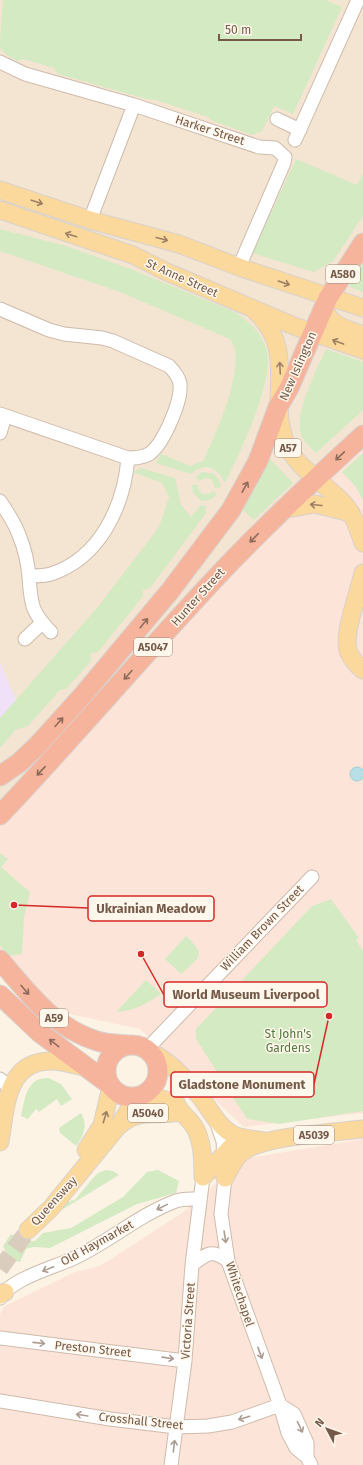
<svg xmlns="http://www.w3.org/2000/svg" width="363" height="1465" font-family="'Fira Sans',sans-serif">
<rect width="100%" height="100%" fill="#fcf3e5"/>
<!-- residential -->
<path fill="#f4e5d3" d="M0 0H363V435L27 787 0 801Z"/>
<!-- commercial -->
<path fill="#fde4d8" d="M363 435V1113L244 1127 140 1029 65 1013 0 961V801L27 787Z
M363 1139V1465H0V1315L3 1307 75 1272 100 1266 182 1213 244 1159Z"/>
<!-- education -->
<path fill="#f0e1f9" d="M0 662 27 727 16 729 0 748Z"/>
<!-- green -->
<path fill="#d3eac3" d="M3 0H326L342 7 293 114 274 106 262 131 252 135 213 121 208 117 156 100 146 99 58 74 54 68 23 59 17 61C12 58 3 54 0 47 0 38 2 11 3 0Z
M296 159 357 185 363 173V216L333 261 314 272 252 253Z
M0 229 66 246 128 268 235 312C249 321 264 335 267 352 274 382 239 455 225 483 217 467 206 461 191 474L156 463 161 454 190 466 203 461C215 437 249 361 230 339L120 292 0 251Z
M363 253V292L352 288 346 278Z
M326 349 363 362V410L316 453C311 448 305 443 302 437 292 414 317 370 326 349Z
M363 453V500L355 486 342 472Z
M270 459 293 483 254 520 243 510Z
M141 468 175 478 181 505 191 517 201 505 206 506V513L150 588 143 590V596L98 652 91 653V661L66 689 60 690 27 727 16 729 0 748V718L97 608 159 527 169 497 162 483 133 472Z
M202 472 214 474 219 480 221 487 215 488 211 479 205 478 200 481 195 477Z
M192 485H198V489L202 494H208L214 491 217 495 210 500 201 501 193 493Z
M0 853 8 859 1 867 30 892 24 918 22 954 8 956 0 945Z
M331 899 359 938 356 940 363 951V1111L279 1124 247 1119 196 1039V1029L312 906Z
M186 936C207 956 200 956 181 974L165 959Z
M146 980 161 994C147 1004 133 1011 116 1012Z
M49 1078 61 1084 72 1099 61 1106 57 1099 39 1112 36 1109 28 1119 21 1116C25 1099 26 1077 49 1078Z
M81 1113C88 1124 84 1137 76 1146L60 1133 59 1128Z
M106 1170 113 1171 119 1175 60 1211 68 1201 70 1202 72 1200 74 1201 93 1178 98 1173Z
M158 1170 179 1181 176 1193 137 1204 50 1248 33 1247 26 1249 20 1262 9 1259 3 1246 11 1234 25 1241H35L43 1233 71 1228 123 1197 147 1172Z"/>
<!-- water -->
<path fill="#b9dfe6" stroke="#9fcfd8" d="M350 774a7 7 0 1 1 14 0a7 7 0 1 1-14 0Z"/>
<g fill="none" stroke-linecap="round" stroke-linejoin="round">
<!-- major-tunnel -->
<path stroke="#dacdbe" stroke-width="17" stroke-dasharray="17 8" stroke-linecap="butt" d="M0 1269 28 1230"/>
<defs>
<path id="minor" d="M0 62 25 74 134 105 259 147 275 148 285 157 284 163 239 267
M277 119 300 130
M295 140 358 0
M90 220 134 105
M0 309 49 330 64 334 102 338 113 341 169 366C174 371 179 377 180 384 182 401 163 445 149 454 142 458 135 458 128 458L0 414
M0 433 5 416
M0 501C7 512 15 523 19 535 24 547 28 564 29 577 31 604 31 612 51 632
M29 576C36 576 44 576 51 574 100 558 124 506 128 458
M25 639 42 623
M146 1050 312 877
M0 1079 11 1089
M216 1121 223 1141 225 1178 221 1214 228 1261 280 1405 288 1433 296 1448 307 1457 311 1465
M192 1265C206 1254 212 1248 228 1261
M0 1298C11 1279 52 1268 72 1259 108 1243 138 1215 176 1201 183 1198 192 1199 200 1199
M0 1338 185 1361
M0 1401 110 1419 176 1427 208 1426 232 1422 280 1405
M280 1405 294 1414 307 1443V1457
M171 1465 185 1361 192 1265 203 1177"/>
<path id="major" d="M0 190 90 220 179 244 239 267 363 308
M0 210 133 255 167 272 294 326 363 350
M324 305C326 325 347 329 363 335
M255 311C298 350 268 395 285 441 296 470 328 484 347 507 355 518 359 531 363 543
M281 510 315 504 351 513
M363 573C359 592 343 633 348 650 350 657 357 666 363 670
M150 1052C170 1061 188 1081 202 1099 211 1111 219 1128 234 1135 243 1139 255 1139 264 1141
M142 1095 152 1096 176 1103C180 1114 187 1116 193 1125 203 1139 203 1161 203 1177
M121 1124C141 1108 157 1117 180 1112
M0 1142C6 1107 6 1061 51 1061 63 1061 74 1065 85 1067
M86 1150 102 1125 111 1087
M203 1177 231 1147 242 1138
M225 1178C230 1169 234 1157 244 1151 267 1135 333 1133 363 1129
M28 1230 51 1208 119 1125 138 1096
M0 1295 5 1292"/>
<path id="highway" d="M0 776 19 763 37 746 83 695 170 591 231 510 258 461 278 407 289 388 328 298 363 243
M0 815C77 734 149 648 226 567 270 521 316 478 363 435
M0 960C28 993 54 1028 97 1041 106 1044 117 1044 127 1045
M0 995 39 1032 109 1084
M106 1071a26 26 0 1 1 52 0a26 26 0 1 1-52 0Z"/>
</defs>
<!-- minor casing -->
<use href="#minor" stroke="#cebbab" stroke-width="15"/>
<!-- major casing -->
<use href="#major" stroke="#d8d1cc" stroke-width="19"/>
<!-- highway casing -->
<use href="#highway" stroke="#d8d1cc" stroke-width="21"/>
<!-- minor -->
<use href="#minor" stroke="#fff" stroke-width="13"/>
<!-- major -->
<use href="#major" stroke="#fbd99d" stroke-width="17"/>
<!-- highway -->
<use href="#highway" stroke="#f6b49c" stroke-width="19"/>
</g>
<!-- one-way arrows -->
<defs><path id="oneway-shaft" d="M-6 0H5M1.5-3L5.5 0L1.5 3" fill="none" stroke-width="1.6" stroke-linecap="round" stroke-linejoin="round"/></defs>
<g stroke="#9d8063">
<use href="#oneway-shaft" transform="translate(37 202) rotate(18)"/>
<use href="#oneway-shaft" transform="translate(71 235) rotate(-162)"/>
<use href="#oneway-shaft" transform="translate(162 239) rotate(15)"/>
<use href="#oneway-shaft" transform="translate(284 283) rotate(19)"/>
<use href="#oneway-shaft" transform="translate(338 342) rotate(-160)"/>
<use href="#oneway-shaft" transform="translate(280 368) rotate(-93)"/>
<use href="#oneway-shaft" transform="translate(316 505) rotate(-175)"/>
<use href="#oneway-shaft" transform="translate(105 1117) rotate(-73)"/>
</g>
<g stroke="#8f6c5a">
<use href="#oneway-shaft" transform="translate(340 456) rotate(137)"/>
<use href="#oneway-shaft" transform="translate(245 487) rotate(-61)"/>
<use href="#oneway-shaft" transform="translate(254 538) rotate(134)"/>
<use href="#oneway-shaft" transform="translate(144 623) rotate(-51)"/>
<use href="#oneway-shaft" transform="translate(128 675) rotate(132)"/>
<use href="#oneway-shaft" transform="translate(59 722) rotate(-48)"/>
<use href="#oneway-shaft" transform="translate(41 771) rotate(133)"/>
<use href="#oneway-shaft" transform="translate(25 990) rotate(49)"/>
<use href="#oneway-shaft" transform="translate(54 1043) rotate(-142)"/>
</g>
<g stroke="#ac9c92">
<use href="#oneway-shaft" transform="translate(162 1207) rotate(154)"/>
<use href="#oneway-shaft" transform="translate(225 1237) rotate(81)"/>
<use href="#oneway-shaft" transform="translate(48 1269) rotate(158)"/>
<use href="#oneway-shaft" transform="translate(39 1343) rotate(6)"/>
<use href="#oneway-shaft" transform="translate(260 1353) rotate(70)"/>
<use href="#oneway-shaft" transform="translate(168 1358) rotate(8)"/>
<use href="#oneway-shaft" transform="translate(82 1415) rotate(-171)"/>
<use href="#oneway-shaft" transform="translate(244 1418) rotate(163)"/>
<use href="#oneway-shaft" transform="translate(300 1427) rotate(65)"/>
<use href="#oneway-shaft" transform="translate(174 1446) rotate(-83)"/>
</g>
<g text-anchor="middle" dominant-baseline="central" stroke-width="3" stroke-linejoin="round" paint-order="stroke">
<!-- shield labels -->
<g fill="#fff7eb" stroke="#9e897a" stroke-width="1">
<rect x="326" y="265" width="34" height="18" rx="3"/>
<rect x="275" y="439" width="26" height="18" rx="3"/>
<rect x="134" y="638" width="38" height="18" rx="3"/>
<rect x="40" y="1009" width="28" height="18" rx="3"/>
<rect x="128" y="1104" width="40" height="18" rx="3"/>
<rect x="294" y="1126" width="40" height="18" rx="3"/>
</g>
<g font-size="11" font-weight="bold" fill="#755a4a">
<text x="343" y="274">A580</text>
<text x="288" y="448">A57</text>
<text x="153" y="647">A5047</text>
<text x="54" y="1018">A59</text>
<text x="148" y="1113">A5040</text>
<text x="314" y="1135">A5039</text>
</g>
<!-- street labels -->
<g font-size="12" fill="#755a4a" stroke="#fff7eb">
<text transform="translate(210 130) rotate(18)">Harker Street</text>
<text transform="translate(182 278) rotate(24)">St Anne Street</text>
<text transform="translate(298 366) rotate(-66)">New Islington</text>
<text transform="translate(198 597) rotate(-48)">Hunter Street</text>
<text transform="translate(262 928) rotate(-46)">William Brown Street</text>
<text transform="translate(54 1201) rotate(-48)">Queensway</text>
<text transform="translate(97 1243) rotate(-29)">Old Haymarket</text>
<text transform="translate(240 1294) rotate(72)">Whitechapel</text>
<text transform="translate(188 1321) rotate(-86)">Victoria Street</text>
<text transform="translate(93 1349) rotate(6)">Preston Street</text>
<text transform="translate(141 1421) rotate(6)">Crosshall Street</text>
</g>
<!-- park labels -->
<g font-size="12" fill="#527b42" stroke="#fff7eb">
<text x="288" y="1034">St John's<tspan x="288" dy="14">Gardens</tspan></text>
</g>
</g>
<!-- callouts -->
<path fill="none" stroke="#d62828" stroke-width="1.5" d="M14 905L88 908M141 954L164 995M329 1016L314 1084"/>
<g fill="#d62828" stroke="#fff7eb" stroke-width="1.5">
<circle cx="14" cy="905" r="4"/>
<circle cx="141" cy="954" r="4"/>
<circle cx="329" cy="1016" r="4"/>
</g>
<g fill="#fff7eb" stroke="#d62828" stroke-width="1.5">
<rect x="88" y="896" width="126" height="25" rx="4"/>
<rect x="164" y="982" width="163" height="25" rx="4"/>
<rect x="171" y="1072" width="143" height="25" rx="4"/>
</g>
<g font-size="13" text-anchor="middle" font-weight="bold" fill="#755a4a">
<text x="151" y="913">Ukrainian Meadow</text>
<text x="246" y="999">World Museum Liverpool</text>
<text x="242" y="1089">Gladstone Monument</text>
</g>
<!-- north arrow -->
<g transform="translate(327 1429) rotate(311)" stroke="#fff7eb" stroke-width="3" paint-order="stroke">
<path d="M0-3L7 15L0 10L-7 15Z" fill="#755a4a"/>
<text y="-6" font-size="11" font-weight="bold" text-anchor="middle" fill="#755a4a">N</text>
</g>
<!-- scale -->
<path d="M219 34v6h82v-6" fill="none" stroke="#755a4a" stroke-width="2"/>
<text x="225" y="34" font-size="12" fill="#755a4a" stroke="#fff7eb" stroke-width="3" paint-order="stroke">50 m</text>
</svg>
